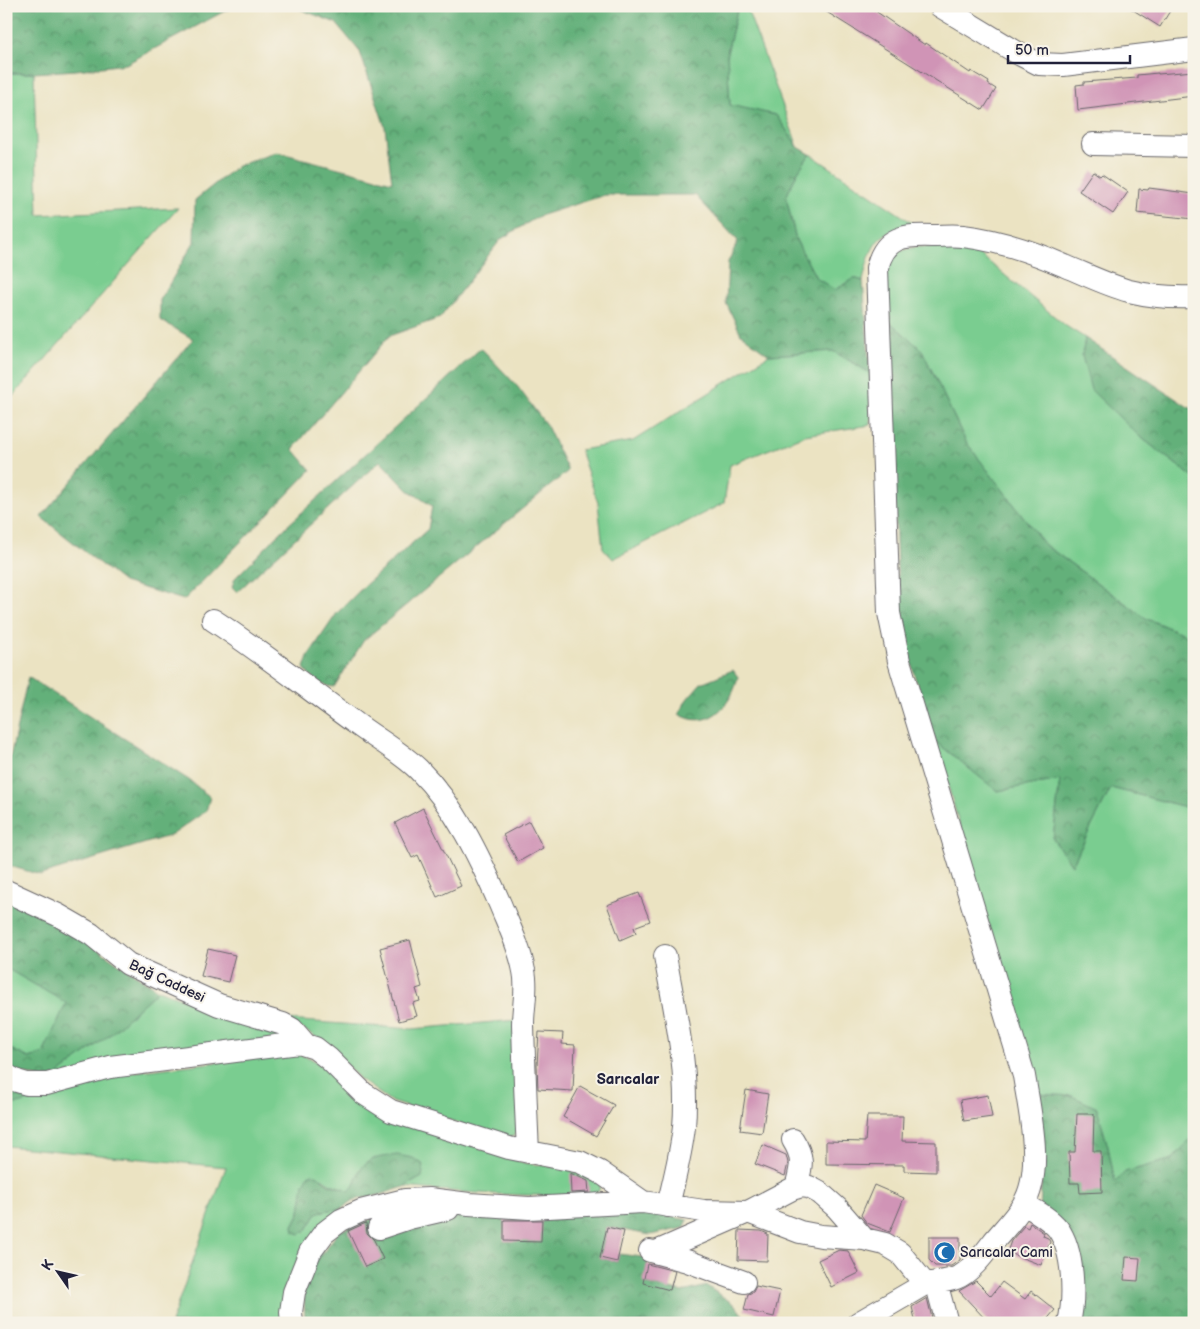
<svg xmlns="http://www.w3.org/2000/svg" width="1200" height="1329" font-family="'Balsamiq Sans',sans-serif">
<defs>
<pattern id="forest-crowns" width="20" height="18" patternUnits="userSpaceOnUse" patternTransform="scale(1.25)"><rect width="20" height="18" fill="#63b07a"/><path d="M2 6a3 3 0 1 1 6 0M12 15a3 3 0 1 1 6 0" fill="none" stroke="#518f65"/></pattern>
</defs>
<rect width="100%" height="100%" fill="#f7f3e8"/>
<filter id="ink" filterUnits="userSpaceOnUse"><feTurbulence type="fractalNoise" baseFrequency=".02" numOctaves="2"/><feDisplacementMap in="SourceGraphic" scale="10" xChannelSelector="R" yChannelSelector="G"/><feConvolveMatrix kernelMatrix="1 2 1 2 8 2 1 2 1" color-interpolation-filters="sRGB"/></filter>
<filter id="wash" filterUnits="userSpaceOnUse"><feTurbulence type="fractalNoise" baseFrequency=".0096" numOctaves="4" result="noise"/><feDisplacementMap in="SourceGraphic" scale="20" xChannelSelector="R" yChannelSelector="G"/><feGaussianBlur stdDeviation="1.12" result="paint"/><feColorMatrix in="noise" values="0 0 0 0 0 0 0 0 0 0 0 0 0 0 0 0 0 1.4 0 .05"/><feComposite in="paint" operator="in"/></filter>
<g filter="url(#wash)">
<rect width="100%" height="100%" fill="#ebe3c2"/>
<!-- green -->
<path fill="#7acd90" stroke="#4e7866" d="M738 6H746L798 147 776 115 730 106 727 53Z
M6 73H34L38 215 178 208 6 404Z
M810 154 917 226C877 229 871 244 863 281L854 278 835 290 816 278 796 240 786 197 797 173Z
M915 247H971L1066 326 1085 338 1082 356 1139 436 1194 478V638L1147 619 1045 545 966 442 922 350 891 323 884 275 890 263 898 252Z
M833 351 870 373 871 425 805 435 730 465 724 503 613 559 603 548 598 503 580 450 633 441 769 355Z
M935 741 997 791 1060 780 1053 839 1072 865 1111 788 1194 809V1135L1173 1159 1125 1172 1115 1182 1108 1147 1097 1108 1072 1096 1038 1094Z
M6 968 67 1003 43 1054 29 1058 6 1047Z
M158 990 222 1013 269 1024 283 1037 56 1076 112 1033Z
M288 1020 412 1029 517 1020 519 1125 514 1136 503 1137 392 1102 361 1080 321 1040Z
M294 1053 310 1058 324 1067 363 1106 381 1115 524 1163 569 1169 600 1183 599 1191C574 1197 548 1195 523 1195 483 1194 444 1191 404 1187L422 1177 375 1158 360 1169 354 1186 349 1191C338 1185 331 1186 322 1178L302 1199 300 1212 293 1226 306 1231 318 1212 342 1208 288 1323H171L226 1167 6 1146V1103L18 1104 29 1093 116 1074Z"/>
<!-- forest -->
<path fill="url(#forest-crowns)" stroke="#42695a" d="M6 6H234L126 64 76 70 34 73H6Z
M292 6H738L727 53 730 105 776 115 798 147 810 154 797 173 786 197 796 240 816 278 835 290 854 278 863 281 870 373 833 351 769 355 741 334 726 303 728 262 738 241 695 195H605L539 216 501 239 440 318 389 336 293 449 311 470 184 600 123 582 41 517 193 339 160 320V300L194 242 195 200 237 166 277 152 392 182 385 127 360 52 336 23Z
M891 323 922 350 966 442 1045 545 1147 619 1194 638V809L1111 788 1072 865 1053 839 1060 780 997 791 935 741 916 681 899 615 896 540Z
M1085 338 1188 407 1194 409V478L1139 436 1091 390 1082 356Z
M481 348 517 386 547 426 568 471 364 640 334 687C319 685 313 680 304 668L308 656 337 613 363 587 428 529 432 506 408 490 380 461 237 592 232 587 235 578 285 528Z
M733 670 738 677C732 705 708 732 679 714L687 699 701 683Z
M28 677 189 780 210 797 206 811 172 835 41 875 6 865V776Z
M6 899 47 915 158 990 112 1033 56 1076 45 1079 6 1069V1047L29 1058 43 1054 66 1003 6 968Z
M6 1086 29 1093 34 1099 18 1104 6 1103Z
M1038 1094 1072 1096 1097 1108 1108 1147 1115 1182 1125 1172 1173 1159 1194 1135V1323H1069L1072 1279 1040 1213 1042 1164Z
M397 1155 413 1158 424 1165 422 1177 404 1187 379 1195 354 1200 342 1208 318 1212 306 1231 300 1234 294 1232 293 1226 300 1212 304 1184 309 1174C319 1173 321 1180 329 1184 336 1187 342 1187 349 1191 357 1184 355 1179 360 1170 367 1157 384 1157 397 1155Z
M400 1209 577 1214 650 1213 688 1220 684 1228 650 1235 607 1227 600 1258 617 1262 619 1254 649 1258 643 1283 683 1292 707 1286 735 1305 749 1323H305L304 1293 314 1265 339 1231Z"/>
<g id="blocks">
<!-- building -->
<path fill="#d094b6" d="M817 6H868L925 45 926 43 970 73 971 71 989 82 988 84 996 89 983 110Z
M1127 6H1173L1160 27Z
M1194 71V96L1078 110 1076 85 1084 84V82L1137 78V75L1158 73V74Z
M1093 171 1100 176 1102 174 1128 192 1113 214 1079 191Z
M1149 188 1194 194V219L1137 213 1139 189 1148 190Z
M423 808 461 886 437 897 418 855 412 858 395 823Z
M529 821 543 848 518 862 503 835Z
M639 893 650 921 634 927 636 933 620 940 607 905Z
M410 940 422 987 416 989 420 1001 413 1003 417 1016 399 1021 380 948Z
M208 949 235 955 228 982 201 976Z
M539 1032 563 1033 562 1044 575 1045 573 1091 538 1089 537 1065Z
M580 1086 614 1105 596 1136 563 1117Z
M746 1090 768 1094 762 1133 740 1130Z
M988 1095 992 1117 964 1121 960 1100Z
M1077 1114H1094L1093 1151H1101L1102 1192 1080 1193 1079 1183H1070L1069 1152H1075Z
M867 1116H903L902 1141 936 1142V1172L904 1171V1165L826 1164V1141L865 1142Z
M763 1145 786 1155 788 1163 785 1176 755 1164Z
M570 1173 588 1181 589 1192 571 1193Z
M874 1185 904 1198 890 1232 867 1223 861 1215Z
M504 1220H542L541 1242 504 1241Z
M366 1223 367 1233 374 1240 383 1259 365 1267 348 1231Z
M1030 1223 1044 1233 1043 1236 1048 1238 1050 1242 1041 1265 1007 1252 1011 1241 1024 1226 1028 1228Z
M607 1227 624 1231 617 1262 600 1258Z
M739 1230 761 1231 768 1234 767 1261 738 1260Z
M929 1237H960V1260L951 1266H935L929 1260Z
M839 1250 848 1251 859 1273 831 1287 818 1260Z
M1126 1257 1140 1258 1138 1281 1124 1280Z
M647 1264 675 1271 670 1290 643 1283Z
M976 1281 991 1296 1002 1282 1025 1299 1031 1291 1055 1310 1044 1323H989L959 1291Z
M756 1286 780 1291 774 1317 744 1310 748 1294 753 1292Z
M927 1298 933 1322 916 1323 912 1307Z"/>
</g>
</g>
<g filter="url(#ink)">
<use href="#blocks" fill-opacity="0" stroke="#68666a" stroke-width="1"/>
<g fill="none" stroke-linecap="round" stroke-linejoin="round">
<defs>
<path id="minor" d="M940 6 1021 55 1039 64 1063 65 1194 49
M1093 144 1194 146
M213 620C262 652 307 688 354 722 375 738 399 751 418 769 456 807 479 856 500 904 509 926 520 948 524 971 528 989 523 1005 523 1024 524 1066 526 1109 528 1152
M6 891 58 915 91 934 128 964 219 1005 283 1024 292 1029 305 1044
M665 956C675 1012 689 1070 684 1127 681 1154 674 1180 668 1206
M6 1075 17 1081 27 1084H47L110 1067 299 1043 315 1048 329 1059 363 1093 391 1111 509 1148 580 1162 600 1172 643 1202 704 1211 748 1212 800 1232 821 1236 864 1239
M793 1140C805 1159 801 1167 796 1188
M1024 1204C1036 1211 1049 1218 1058 1229 1074 1251 1075 1297 1069 1323
M379 1228 409 1218 448 1209
M650 1251 687 1261 744 1282
M656 1252 748 1212 792 1189 802 1186 809 1187 820 1193 837 1208 864 1239 885 1244 900 1253 925 1284C935 1282 946 1282 956 1278 971 1272 984 1254 994 1241 1004 1229 1015 1218 1023 1205 1044 1172 1030 1113 1024 1076L899 661 889 613 877 268C885 236 904 235 933 236 943 236 953 235 963 236 998 240 1033 252 1065 266 1087 275 1107 285 1129 291 1150 296 1173 298 1194 297
M936 1282 947 1323
M292 1323 291 1312 294 1292 310 1252 324 1233 341 1220 361 1211 405 1200 429 1199 469 1204 529 1208 643 1202
M858 1323 925 1284"/>
</defs>
<!-- minor casing -->
<use href="#minor" stroke="#68666a" stroke-width="24"/>
<!-- minor -->
<use href="#minor" stroke="#fff" stroke-width="22"/>
</g>
</g>
<!-- icons -->
<defs>
<symbol id="mosque-disc" viewBox="-11 -11 22 22"><circle r="9.5" fill="#1f6fb2" stroke="#f7f3e8"/><path d="M3.5-4.9A6 6 0 1 0 3.5 4.9A5 5 0 1 1 3.5-4.9Z" fill="#fff"/></symbol>
</defs>
<g fill-rule="evenodd">
<use href="#mosque-disc" x="932" y="1240" width="25" height="25"/>
</g>
<g text-anchor="middle" dominant-baseline="central" stroke-width="4" stroke-linejoin="round" paint-order="stroke">
<!-- street labels -->
<g font-size="14" fill="#22223b" stroke="#f7f3e8">
<text transform="translate(167 981) rotate(25)">Bağ Caddesi</text>
</g>
<!-- poi labels -->
<g font-size="14" fill="#22223b" stroke="#f7f3e8" text-anchor="start">
<text x="960" y="1252">Sarıcalar Cami</text>
</g>
<!-- neighbourhood labels -->
<g font-size="15" font-weight="bold" fill="#22223b" stroke="#f7f3e8">
<text x="628" y="1079">Sarıcalar</text>
</g>
</g>
<!-- margin -->
<rect width="1200" height="1329" fill="none" stroke="#f7f3e8" stroke-width="25"/>
<!-- north arrow -->
<g transform="translate(58 1272) rotate(304)" stroke="#f7f3e8" stroke-width="4" paint-order="stroke">
<path d="M0-4L9 19L0 12L-9 19Z" fill="#22223b"/>
<text y="-8" font-size="14" font-weight="bold" text-anchor="middle" fill="#22223b">K</text>
</g>
<!-- scale -->
<path d="M1008 55v8h122v-8" fill="none" stroke="#22223b" stroke-width="2.5"/>
<text x="1015" y="55" font-size="15" fill="#22223b" stroke="#f7f3e8" stroke-width="4" paint-order="stroke">50 m</text>
</svg>
